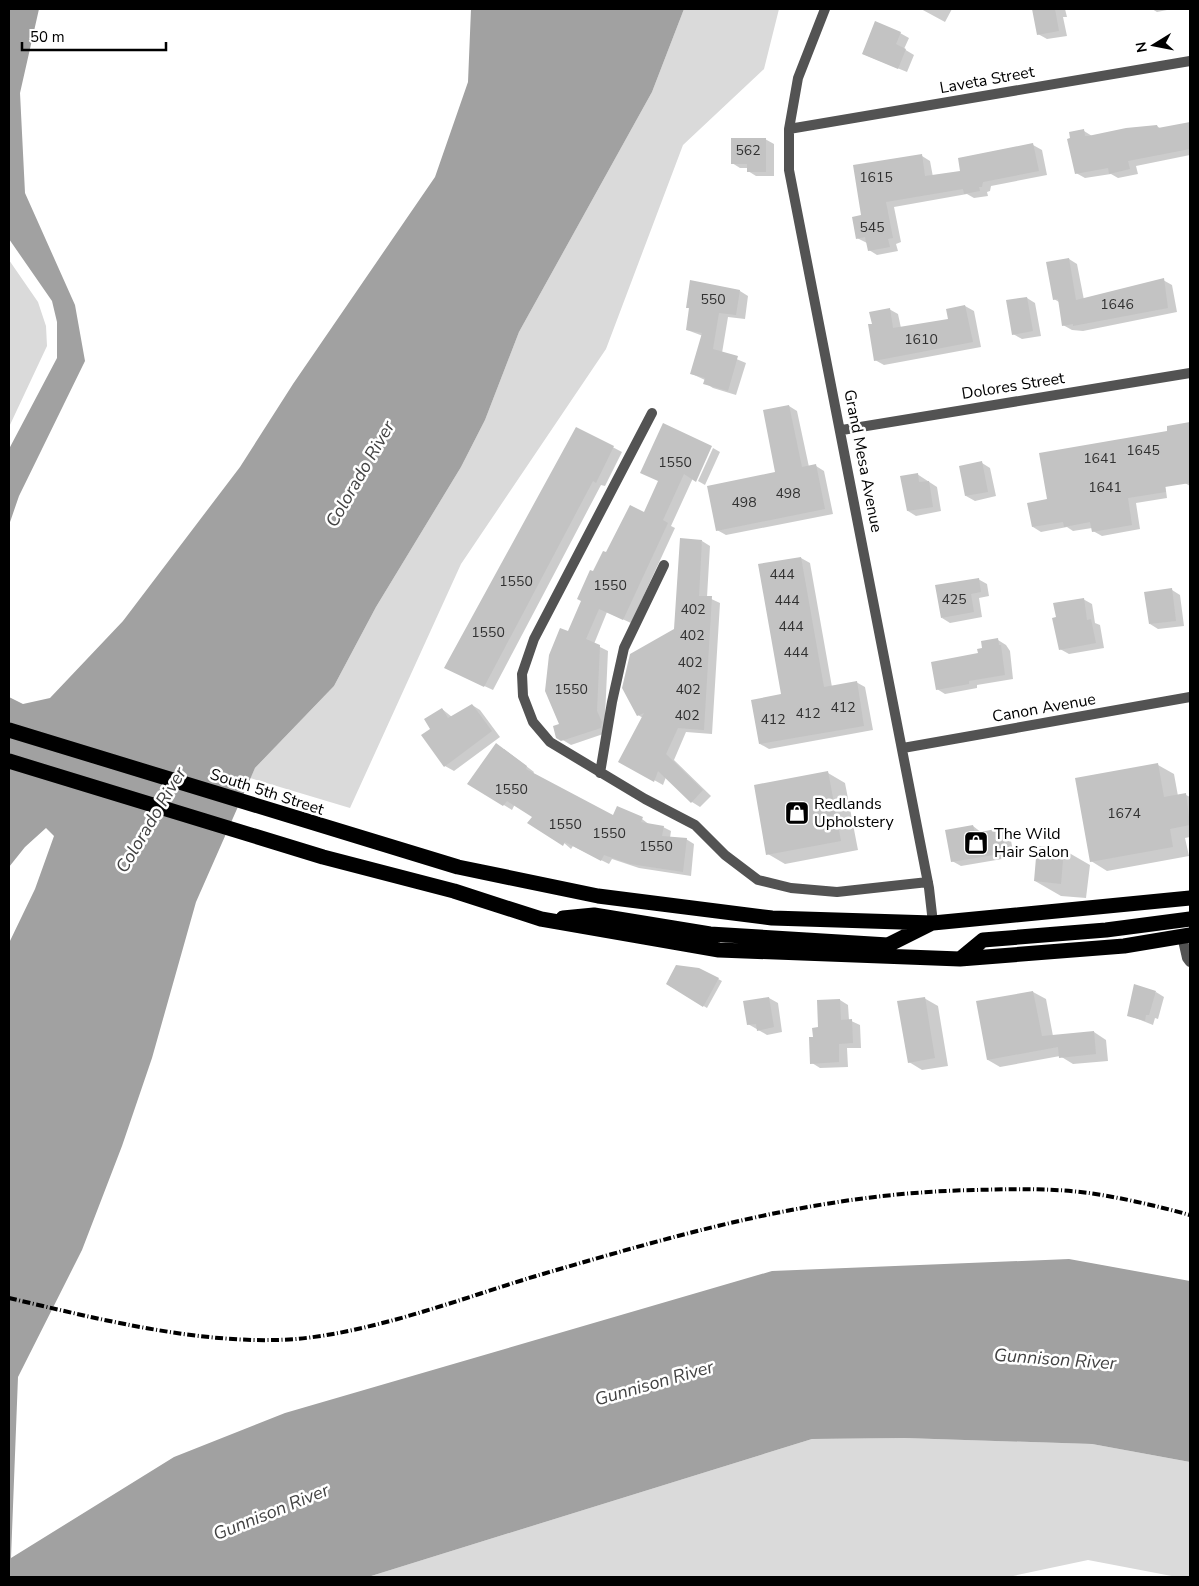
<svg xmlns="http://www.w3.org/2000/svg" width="1199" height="1586" font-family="'Nunito Sans',sans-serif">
<rect width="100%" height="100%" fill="#fff"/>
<!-- green -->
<path fill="#dadada" d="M684 9H779L764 69 683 145 606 349 461 564 350 808 250 778 255 768 334 686 376 607 461 467 485 420 519 332 652 92Z
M9 260 38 302 46 326 47 346 9 427Z
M903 1438 1092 1444 1190 1462V1577H1177L1088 1560 1008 1577H368L812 1439Z"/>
<!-- water -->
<path fill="#a1a1a1" d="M9 9H39L20 93 25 193 75 305 85 361 19 496 9 525V449L57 358V322L52 301 9 239Z
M471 9H684L652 92 519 332 485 420 461 467 376 607 334 686 255 768 196 902 152 1058 122 1146 82 1250 18 1377 11 1558 174 1457 285 1413 772 1271 1069 1259 1190 1281V1462L1092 1444 904 1438 812 1439 368 1577H9V943L35 889 54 836 46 828 25 847 9 867V697L23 704 50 698 123 621 240 467 293 384 435 177 468 82Z"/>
<!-- shadow -->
<path fill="#0003" d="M921 9H952L945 22Z
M1033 9H1065L1067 17H1063L1067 36 1047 39 1038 34Z
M1152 9H1172L1157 12Z
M900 33 909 38 904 49 914 55 907 72 863 54Z
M1190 123V155L1136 166 1138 174 1118 178 1111 174 1085 178 1076 173 1084 131 1092 136 1157 126 1161 129Z
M765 139 774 144V176H756L748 171V168H740L732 163Z
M1033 145 1042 150 1047 175 991 186 990 191 987 192 988 196 974 198 967 194 894 207 901 242 896 244 898 251 877 255 869 250 867 243 857 238 863 216 922 156 930 161 933 177 962 173Z
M1069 259 1077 264 1084 300 1163 280 1172 285 1177 312 1083 331 1072 330 1063 325 1059 302 1054 299Z
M740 291 748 296 745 319 728 317 722 353 746 363 736 395 713 388 705 383V380L692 374 703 336 687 330 690 309 687 307Z
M1027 298 1035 303 1041 336 1022 339 1013 334Z
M965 306 974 311 981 347 884 365 875 360 873 325 889 309 898 314 901 328 949 320Z
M789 406 797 411 809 467 816 466 824 471 833 514 726 535 717 530 777 473Z
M1190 424V486L1185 483H1165L1167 498 1136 503 1140 529 1102 536 1093 531 1092 528 1073 531 1067 527 1041 532 1033 527 1048 500 1169 432 1168 427Z
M663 425 693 478 671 526 675 528 631 623 607 612 594 644 608 651 605 717 609 732 571 745 558 737 569 633 594 573 607 554 645 513 660 481Z
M576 428 622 452 605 486 601 485 493 690 454 672Z
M713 448 720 452 705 485 698 481Z
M982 463 990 468 996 496 975 501 966 496Z
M917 474 937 487 941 511 916 516 908 511Z
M702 541 710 546 707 597 720 603 712 734 686 732 674 760 711 796 700 807 692 802 666 777 663 785 620 761 643 718 638 715 676 630Z
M801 558 810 563 832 687 856 682 865 687 873 730 769 749 760 744 782 695 759 565Z
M978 579 987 584 989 596 979 598 982 617 950 623 942 618Z
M1172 590 1180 595 1184 626 1158 629 1150 624Z
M1083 599 1092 604 1095 623 1100 625 1104 648 1069 654 1060 649Z
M998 640 1006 645 1010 651 1013 679 977 685V688L945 694 937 689Z
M472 705 480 710 500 737 454 771 445 766 431 730 442 709 452 717Z
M504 749 534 772 533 774 613 817 618 808 642 819 650 825 663 827 671 831 670 838 686 839 694 844 691 876 639 868 612 859 609 864 573 846 571 849 533 816 515 804 512 810 468 783Z
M1158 765 1174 774 1178 796 1186 795 1190 797V837L1185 838 1189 856 1107 871 1091 861Z
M828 773 845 783 858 850 785 864 768 854Z
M973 826 982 833 1001 830 1010 835 1014 857 961 866 952 861Z
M1064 850 1090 865 1086 898 1061 896 1035 881Z
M699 969 722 981 707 1008 667 984Z
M1033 992 1046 999 1053 1036 1094 1032 1106 1040 1108 1061 1073 1064 1060 1056 1000 1067 988 1060 977 1002Z
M1156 992 1164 997 1158 1019 1155 1018 1153 1025 1128 1015Z
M769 998 778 1003 782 1032 767 1035 748 1024Z
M924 998 938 1006 948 1066 922 1070 909 1062Z
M840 1000 848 1005 849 1020 860 1025 861 1048H847L848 1067 820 1068 812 1063 814 1038Z"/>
<!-- building -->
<path fill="#c3c3c3" d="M1032 9H1055L1059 31 1037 35Z
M875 21 901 32 896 44 906 49 898 69 862 54Z
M1190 122V149L1128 161 1130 169 1109 174 1108 168 1075 174 1067 139 1070 138 1069 132 1084 129 1085 136H1088L1126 128 1157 125 1158 128Z
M731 138H766V172H747V164H731Z
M1033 143 1039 171 983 182 982 187H979L980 191 964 194 963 189 886 202 893 238 888 239 890 247 868 251 865 237 856 239 852 217 861 215 853 165 922 154 925 176 960 171 958 158Z
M1069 258 1076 300 1164 278 1168 308 1073 326V324L1062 326 1058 299 1053 300 1046 262Z
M690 280 740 290 736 315 719 313 713 349 738 356 728 391 703 384 705 378 690 374 702 333 686 330 689 308H686Z
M1027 297 1033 331 1012 335 1006 300Z
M965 305 973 342 874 361 868 324H872L869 312 890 308 893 328 948 319 946 309Z
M789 405 802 467 816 464 825 509 716 531 707 486 775 472 763 410Z
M1190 422V483L1165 487 1166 492 1128 498 1132 525 1092 532 1090 522 1064 527 1063 522 1032 527 1027 503 1047 499 1039 453 1167 431V426Z
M663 423 712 446 696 482 684 474 663 520 668 523 623 620 599 609 586 639 600 645 597 711 602 722 601 728 561 741 556 738 553 726 559 724 545 691 549 655 560 628 568 631 581 601 577 599 590 570 593 571 603 551 606 552 630 505 644 512 658 481 640 473Z
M576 427 614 446 596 483 593 481 484 687 444 668Z
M982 461 988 492 965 496 959 466Z
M918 473 919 482 929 481 933 507 907 511 900 476Z
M680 538 702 540 699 596H712L704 730 678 728 666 754 703 790 691 803 658 771 654 782 618 762 644 713 637 716 622 688 630 654 674 629Z
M801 557 824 687 857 681 864 726 759 744 751 700 781 694 758 564Z
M979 578 981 592 971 594 974 612 941 618 935 585Z
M1172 588 1176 621 1149 624 1144 592Z
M1084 598 1087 620 1091 619 1096 643 1059 650 1052 618 1056 617 1053 603Z
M998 638 999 645H1001L1005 675 969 681V684L936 690 931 662 978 653 977 649 982 648 981 641Z
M472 704 492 731 444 767 421 735 430 729 424 719 442 708 448 718Z
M496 743 527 766 526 769 613 815 617 806 643 817 641 822 664 826 662 836 687 838 683 872 630 864 604 855 601 861 565 842 563 846 527 823 532 817 507 801 503 806 467 784Z
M1158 763 1164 797 1186 793 1190 825 1170 829 1173 847 1090 862 1075 778Z
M828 771 841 841 766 855 754 785Z
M973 825 975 833 1001 828 1006 853 951 862 945 830Z
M1037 846 1064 849 1061 884 1034 881Z
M676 965 699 968 719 978 703 1007 666 984Z
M1134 984 1156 991 1149 1015H1146L1145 1021 1127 1016Z
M1033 991 1042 1036 1094 1031 1096 1054 1059 1058 1058 1047 987 1060 976 1001Z
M769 997 774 1027 757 1031 756 1024 747 1025 743 1001Z
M925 997 935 1058 908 1063 897 1001Z
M840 999 841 1020 852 1019 853 1043 839 1044V1062L810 1064 809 1037H813L812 1028 818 1027 817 1000Z"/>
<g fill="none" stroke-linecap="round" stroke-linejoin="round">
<!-- street -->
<path stroke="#535353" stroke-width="10" d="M825 9 798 78 789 129V170L929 888 933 923
M789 129 1190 61
M652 413 534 639 522 674 523 696 533 722 550 742 645 799 695 825 725 855 758 880 791 888 837 892 928 882
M842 430 1190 373
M903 748 1190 697
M600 773 612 702 624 648 664 565
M1182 936 1187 958 1190 962"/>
<!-- highway -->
<path stroke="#000" stroke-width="15" d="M9 730 458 867 598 896 772 918 933 923 1190 898
M9 761 323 857 454 891 541 919 719 950 960 959 1124 946 1190 935
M563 918 594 915 710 934 888 945 930 924
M960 959 983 940 1106 930 1190 919"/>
<!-- rail -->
<path stroke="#000" stroke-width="4" stroke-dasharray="8 2.5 1 2.5" stroke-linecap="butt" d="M9 1298C98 1319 204 1346 296 1339 374 1332 460 1299 536 1276 683 1233 820 1193 974 1190 1013 1189 1052 1188 1089 1193 1123 1198 1157 1206 1190 1215"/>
</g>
<!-- icons -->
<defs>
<symbol id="shop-square" viewBox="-11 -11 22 22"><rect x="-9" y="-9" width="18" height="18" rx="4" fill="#000" stroke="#fff"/><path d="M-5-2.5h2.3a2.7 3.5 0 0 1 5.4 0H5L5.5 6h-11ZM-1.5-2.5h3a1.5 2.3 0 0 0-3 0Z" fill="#fff"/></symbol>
</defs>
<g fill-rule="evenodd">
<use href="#shop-square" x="783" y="799" width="28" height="28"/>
<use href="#shop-square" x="962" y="829" width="28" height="28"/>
</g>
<g text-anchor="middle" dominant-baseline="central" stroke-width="5" stroke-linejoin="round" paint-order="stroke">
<!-- number labels -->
<g font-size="14" fill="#313131">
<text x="748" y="150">562</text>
<text x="876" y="177">1615</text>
<text x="872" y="227">545</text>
<text x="713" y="299">550</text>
<text x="1117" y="304">1646</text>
<text x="921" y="339">1610</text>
<text x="1143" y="450">1645</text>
<text x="1100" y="458">1641</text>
<text x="675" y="462">1550</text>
<text x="1105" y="487">1641</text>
<text x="788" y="493">498</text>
<text x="744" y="502">498</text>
<text x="782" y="574">444</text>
<text x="516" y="581">1550</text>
<text x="610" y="585">1550</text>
<text x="954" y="599">425</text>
<text x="787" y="600">444</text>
<text x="693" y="609">402</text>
<text x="791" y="626">444</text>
<text x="488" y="632">1550</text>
<text x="692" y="635">402</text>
<text x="796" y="652">444</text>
<text x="690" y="662">402</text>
<text x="571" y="689">1550</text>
<text x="688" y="689">402</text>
<text x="843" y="707">412</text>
<text x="808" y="713">412</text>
<text x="687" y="715">402</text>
<text x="773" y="719">412</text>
<text x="511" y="789">1550</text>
<text x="1124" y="813">1674</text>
<text x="565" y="824">1550</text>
<text x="609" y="833">1550</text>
<text x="656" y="846">1550</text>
</g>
<!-- street labels -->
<g font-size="16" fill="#000" stroke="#fff">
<text transform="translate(987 80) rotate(-10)">Laveta Street</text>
<text transform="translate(1013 386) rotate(-9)">Dolores Street</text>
<text transform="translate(863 461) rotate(79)">Grand Mesa Avenue</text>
<text transform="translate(1044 708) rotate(-10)">Canon Avenue</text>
<text transform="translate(267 792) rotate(18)">South 5th Street</text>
</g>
<!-- poi labels -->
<g font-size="16" fill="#000" stroke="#fff" text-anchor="start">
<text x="814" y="804">Redlands<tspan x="814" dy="18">Upholstery</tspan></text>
<text x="994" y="834">The Wild<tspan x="994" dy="18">Hair Salon</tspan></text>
</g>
<!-- water labels -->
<g font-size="18" font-style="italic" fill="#424242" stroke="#fff">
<text transform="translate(360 474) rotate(-60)">Colorado River</text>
<text transform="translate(151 820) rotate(-59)">Colorado River</text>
<text transform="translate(1055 1359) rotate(4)">Gunnison River</text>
<text transform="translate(654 1383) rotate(-16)">Gunnison River</text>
<text transform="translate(271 1512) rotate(-22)">Gunnison River</text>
</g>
</g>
<!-- border -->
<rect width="1199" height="1586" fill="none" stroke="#000000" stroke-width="20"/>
<!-- north arrow -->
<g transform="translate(1154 45) rotate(260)" stroke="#ffffff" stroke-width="4" paint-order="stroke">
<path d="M0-4L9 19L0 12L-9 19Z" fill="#000000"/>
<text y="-8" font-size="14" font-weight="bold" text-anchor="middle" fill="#000000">N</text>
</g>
<!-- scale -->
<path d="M22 42v8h144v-8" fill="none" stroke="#000000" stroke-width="2.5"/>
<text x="30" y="42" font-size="15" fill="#000000" stroke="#ffffff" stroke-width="4" paint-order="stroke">50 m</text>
</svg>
